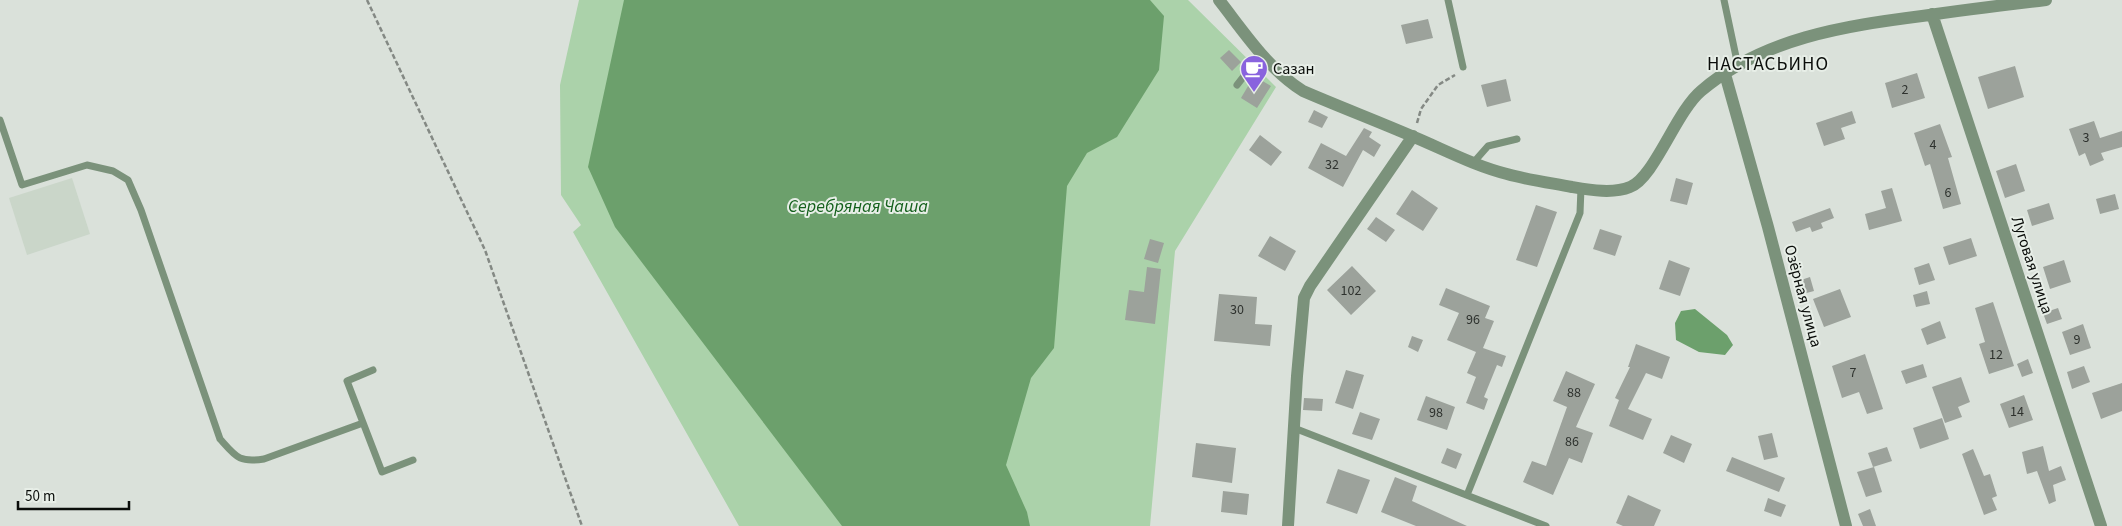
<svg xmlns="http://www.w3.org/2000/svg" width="2122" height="526" font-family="'Source Sans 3',sans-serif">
<rect width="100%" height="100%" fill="#dae1da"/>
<!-- built -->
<path fill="#cad6c9" d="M72 178 90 234 27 255 9 198Z"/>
<!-- green -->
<path fill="#abd2aa" d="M579 0H1188L1276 87 1175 251 1150 526H739L573 232 581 225 561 195 560 85Z"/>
<!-- water -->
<path fill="#6ca06c" d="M624 0H1150L1164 16 1159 70 1117 137 1087 153 1067 186 1054 348 1031 378 1006 465 1027 512 1030 526H842L615 227 588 167Z
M1695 309 1727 335 1733 345 1725 355 1699 352 1676 340 1675 323 1681 311Z"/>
<!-- building -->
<path fill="#9ca29b" d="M1428 19 1433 38 1406 44 1401 25Z
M1229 50 1241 62 1232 71 1220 58Z
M2015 66 2024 97 1988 109 1978 77Z
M1917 73 1925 98 1892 108 1885 83Z
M1254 76 1271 86 1257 108 1241 98Z
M1506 79 1511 101 1487 107 1481 85Z
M1314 110 1328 117 1322 128 1308 122Z
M1852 111 1856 123 1841 128 1845 139 1824 146 1816 123Z
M2094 121 2100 138 2122 131V147L2101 153 2104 160 2090 166 2085 153 2079 156 2069 129Z
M1940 124 1952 157 1948 158 1961 204 1943 209 1930 164 1925 166 1914 133Z
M1364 128 1372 132 1369 137 1381 145 1374 157 1363 150 1343 187 1308 168 1321 143 1346 156Z
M1260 135 1282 152 1271 166 1249 150Z
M2016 164 2025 191 2005 198 1996 171Z
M1676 178 1693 183 1687 205 1670 201Z
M1892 188 1902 221 1869 230 1865 214 1886 208 1881 191Z
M1412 190 1438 208 1423 231 1396 214Z
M2115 194 2119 209 2100 214 2096 199Z
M2049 203 2054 219 2032 226 2027 210Z
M1536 205 1557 212 1537 267 1516 260Z
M1830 208 1834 218 1821 223 1823 228 1812 232 1810 227 1796 232 1792 222Z
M1376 217 1395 230 1386 242 1367 229Z
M1600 229 1622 236 1615 256 1593 249Z
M1270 236 1296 251 1285 271 1258 256Z
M1971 238 1977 256 1949 265 1943 247Z
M1150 239 1164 243 1158 263 1144 259Z
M1669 260 1690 268 1680 296 1659 289Z
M2064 260 2071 282 2050 289 2043 267Z
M1929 263 1935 280 1919 285 1914 268Z
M1352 266 1376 291 1351 315 1327 290Z
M1147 267 1161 269 1155 324 1125 320 1129 290 1144 292Z
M1810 277 1814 291 1799 295 1795 282Z
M1446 288 1490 306 1485 318 1494 321 1483 348 1506 356 1502 367 1497 365 1484 397 1488 399 1484 410 1466 403 1476 377 1467 373 1476 352 1447 340 1459 313 1439 305Z
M1840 289 1851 317 1824 327 1813 299Z
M1927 291 1930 304 1916 307 1913 295Z
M1219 294 1257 297 1255 324 1272 325 1270 346 1214 341Z
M1993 302 2014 366 1989 374 1979 344 1985 342 1975 308Z
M2058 308 2062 319 2047 324 2043 313Z
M1940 321 1946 338 1927 345 1921 329Z
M2083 324 2091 348 2070 355 2062 332Z
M1412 336 1423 340 1418 352 1408 347Z
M1636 344 1670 357 1662 379 1646 373 1628 409 1652 419 1643 440 1609 426 1619 400 1615 398 1630 367H1628Z
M1865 354 1883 409 1867 414 1859 392 1842 398 1832 366Z
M2028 359 2033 373 2022 377 2017 364Z
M1923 364 1927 377 1906 384 1901 371Z
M2084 366 2090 382 2072 389 2067 372Z
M1346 370 1364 375 1353 409 1335 403Z
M1566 371 1595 384 1576 427 1593 433 1582 463 1569 458 1553 495 1523 482 1532 461 1546 466 1567 407 1553 401Z
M1961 377 1970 402 1958 407 1962 417 1945 423 1932 387Z
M2122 383V411L2101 419 2092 393Z
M2024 395 2033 420 2009 428 2000 404Z
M1426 396 1455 407 1447 430 1417 420Z
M1304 398 1323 399 1322 411 1303 410Z
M1360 412 1380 419 1372 440 1352 434Z
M1942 418 1949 439 1920 449 1913 428Z
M1772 433 1778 457 1764 460 1758 436Z
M1671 435 1692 444 1684 463 1663 453Z
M1196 443 1236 448 1232 483 1192 477Z
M2043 446 2049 471 2061 466 2066 480 2053 485 2056 501 2049 504 2037 471 2027 474 2022 452Z
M1887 447 1892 461 1873 467 1868 453Z
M1447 448 1462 454 1456 469 1441 463Z
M1973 449 1984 476 1990 474 1997 496 1992 498 1997 510 1984 515 1962 454Z
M1732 457 1785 478 1779 492 1726 471Z
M1874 467 1882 492 1866 497 1857 472Z
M1338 469 1370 480 1357 514 1326 503Z
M1395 477 1417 486 1412 501 1467 526H1416L1381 512Z
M1223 491 1249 494 1247 515 1221 512Z
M1628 495 1661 510 1654 526H1623L1616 523Z
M1768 498 1786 505 1781 517 1764 511Z
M1870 509 1876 526H1863L1858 514Z"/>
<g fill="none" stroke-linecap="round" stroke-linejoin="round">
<!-- path -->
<path stroke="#848984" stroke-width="2.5" stroke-dasharray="5 2.5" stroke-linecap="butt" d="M367 0 485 250 582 526
M1417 123 1421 109 1438 85 1455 75"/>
<!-- lane -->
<path stroke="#7b927b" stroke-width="7" d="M1448 0 1463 67
M1724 0 1738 66
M1237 85 1262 53
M0 120 22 185 87 165 113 171 128 180 141 210 220 439C236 457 239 463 264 459L363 423
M1473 163 1488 146 1517 139
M373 370 347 381 382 472 413 460
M1294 428 1546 526
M1467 495 1580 213 1581 188"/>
<!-- street -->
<path stroke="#7b927b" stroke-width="12" d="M1219 0C1244 32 1268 69 1303 91 1340 107 1377 121 1414 137 1445 150 1475 166 1507 174 1528 180 1551 183 1572 187 1590 190 1613 194 1630 187 1654 178 1676 112 1701 91 1763 38 1844 26 1922 16 1963 10 2004 5 2046 0
M1932 14 2101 526
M1725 74 1768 227 1846 526
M1288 526 1297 376 1304 298 1310 286 1413 136"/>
</g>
<!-- icons -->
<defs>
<symbol id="cafe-pin" viewBox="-11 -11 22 30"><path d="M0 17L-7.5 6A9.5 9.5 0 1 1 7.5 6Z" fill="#8963de" stroke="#e7eee7"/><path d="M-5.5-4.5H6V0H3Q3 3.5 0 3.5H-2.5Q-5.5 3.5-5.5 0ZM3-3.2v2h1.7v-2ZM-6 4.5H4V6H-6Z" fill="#fff"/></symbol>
</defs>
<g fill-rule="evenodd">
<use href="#cafe-pin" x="1238" y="53" width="32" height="43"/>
</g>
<g text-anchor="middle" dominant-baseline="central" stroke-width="4" stroke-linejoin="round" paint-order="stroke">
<!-- number labels -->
<g font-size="14" fill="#2e322e">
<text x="1905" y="90">2</text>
<text x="2086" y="138">3</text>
<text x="1933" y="145">4</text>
<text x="1332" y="165">32</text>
<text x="1948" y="193">6</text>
<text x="1351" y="291">102</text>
<text x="1237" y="310">30</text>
<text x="1473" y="320">96</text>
<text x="2077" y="340">9</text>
<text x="1996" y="355">12</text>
<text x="1853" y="373">7</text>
<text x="1574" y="393">88</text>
<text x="2017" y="412">14</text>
<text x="1436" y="413">98</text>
<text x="1572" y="442">86</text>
</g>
<!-- poi labels -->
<g font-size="16" fill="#0a0d0a" stroke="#e7eee7" text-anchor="start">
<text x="1273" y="69">Сазан</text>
</g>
<!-- street labels -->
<g font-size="16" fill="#0a0d0a" stroke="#e7eee7">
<text transform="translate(2032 265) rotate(72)">Луговая улица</text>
<text transform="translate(1803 296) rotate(75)">Озёрная улица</text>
</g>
<!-- water labels -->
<g font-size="18" font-style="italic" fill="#14601c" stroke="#e7eee7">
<text x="858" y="206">Серебряная Чаша</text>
</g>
<!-- quarter labels -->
<g font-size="19" letter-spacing="1" fill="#0a0d0a" stroke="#e7eee7">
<text x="1768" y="64">НАСТАСЬИНО</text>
</g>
</g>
<!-- scale -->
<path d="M18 501v8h111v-8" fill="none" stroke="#0a0d0a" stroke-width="2.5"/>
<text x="25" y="501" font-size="15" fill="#0a0d0a" stroke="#e7eee7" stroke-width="4" paint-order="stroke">50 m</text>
</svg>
